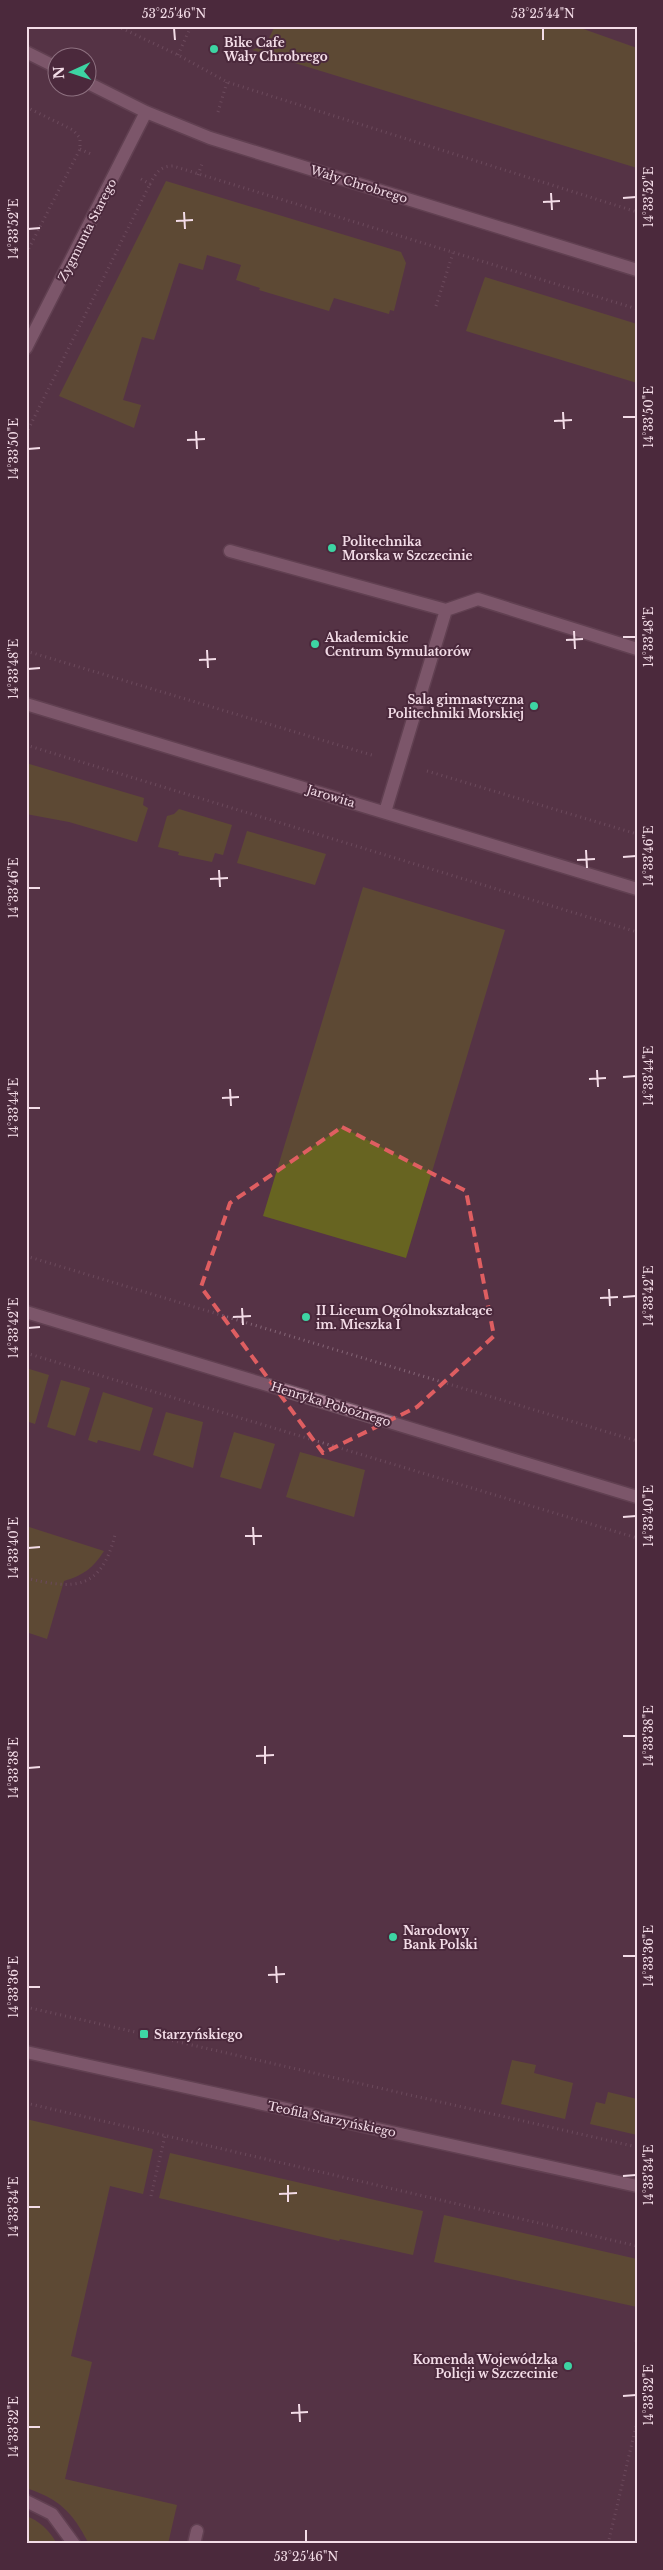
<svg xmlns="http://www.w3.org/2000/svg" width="663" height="2570" font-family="'Libre Baskerville',serif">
<rect width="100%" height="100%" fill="#563346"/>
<!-- grass -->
<path fill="#676421" d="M275 26H575L637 48V168L252 50 266 44Z
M166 181 401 252 406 263 394 311 390 310 389 314 334 298 329 311 259 290 260 288 236 280 241 265 207 255 203 270 179 263 154 340 142 337 123 400 141 405 134 428 59 396Z
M485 277 637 324V383L466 331Z
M26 763 144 798 143 805 148 808 137 842 69 822 26 814Z
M179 809 232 825 223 855 215 853 212 862 178 855 179 852 158 847 167 816 174 814Z
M247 831 326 854 315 885 237 863Z
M363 887 505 930 406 1258 263 1216Z
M26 1368 49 1375 35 1424 26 1421Z
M61 1380 90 1388 75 1436 47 1427Z
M103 1392 153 1408 140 1451 98 1440 97 1443 88 1440Z
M166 1412 203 1422 193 1468 153 1455Z
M234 1432 275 1444 261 1489 220 1477Z
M300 1452 365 1470 354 1517 286 1497Z
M26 1526 104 1551C93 1568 84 1575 64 1581L47 1639 26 1632Z
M512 2060 536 2065 534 2073 573 2083 565 2119 501 2104Z
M608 2092 637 2099V2135L590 2124 596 2102 605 2104Z
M26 2119 153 2149 143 2194 110 2186 71 2356 92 2362 65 2479 177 2505 168 2544H89C73 2513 60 2499 26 2488Z
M170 2153 423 2211 413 2255 340 2239 339 2241 159 2198Z
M444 2215 637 2259V2307L434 2262Z
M26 2516C40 2521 50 2531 57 2544H26Z"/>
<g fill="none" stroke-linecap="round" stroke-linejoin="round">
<defs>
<path id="minor" d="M26 52 58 68
M88 83 146 112 210 138 637 270
M26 348 146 112
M230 551 446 610 478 599 637 649
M26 704 637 889
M385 812 446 610
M26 1312 637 1497
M26 2052 637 2186
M26 2501 52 2514 74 2544
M194 2544 197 2531"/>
</defs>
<!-- minor casing -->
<use href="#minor" stroke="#6f5060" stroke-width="15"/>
<!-- path -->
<path stroke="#856677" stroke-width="3" stroke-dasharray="1 4" stroke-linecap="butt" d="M117 26 178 55 227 82 637 212
M178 55 191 26
M26 107 73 130 80 138V149L26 254
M218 112 227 82
M80 149 93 155
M198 175 202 164
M141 179 150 184C156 173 160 166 173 166L637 309
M436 306 453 253
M26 434 150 184
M26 651 375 756
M26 745 637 932
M427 771 637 834
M26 1256 637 1441
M26 1353 637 1538
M26 1578C75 1590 101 1590 115 1535
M26 2007 637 2147
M26 2103 637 2246
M151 2196 165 2136
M635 2340 637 2341
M608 2544 637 2422"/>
<!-- minor -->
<use href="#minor" stroke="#ab8297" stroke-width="12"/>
</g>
<!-- marked area -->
<path d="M0 0H663V2570H0ZM342 1127 466 1191 494 1336 417 1407 323 1453 201 1287 230 1203Z" fill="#563346" fill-opacity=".55" fill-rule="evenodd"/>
<path fill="none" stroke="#df5e61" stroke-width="4" stroke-dasharray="10 6" stroke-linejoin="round" d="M342 1127 466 1191 494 1336 417 1407 323 1453 201 1287 230 1203Z"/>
<!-- ticks -->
<path fill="none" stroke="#f3dce7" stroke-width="2" d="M174 28 175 40M543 28V40M551 193 552 210M623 198 636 197M543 202 560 201M184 212 185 229M176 221 193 220M28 229 40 228M563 412 564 429M623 417H636M554 421 572 420M196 431 197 449M187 440 205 439M28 449 40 448M574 631 575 649M623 637H636M566 640 583 639M207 650 208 668M199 660 216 659M28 669 40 668M586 850 587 868M623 857 636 856M577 860 595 859M219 870 220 887M210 879 228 878M28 888H40M597 1070 598 1087M623 1077 636 1076M589 1079 606 1078M230 1089 231 1106M222 1098 239 1097M28 1108H40M609 1289 610 1306M623 1297 636 1296M600 1298 618 1297M242 1308 243 1325M233 1317 251 1316M28 1328 40 1327M623 1517 636 1516M253 1527 254 1545M245 1536H262M28 1548 40 1547M623 1736H636M265 1746V1764M256 1756 274 1755M28 1768 40 1767M623 1956H636M276 1966 277 1983M268 1975 285 1974M28 1987H40M623 2176 636 2175M288 2185V2202M279 2194 297 2193M28 2207H40M623 2396 636 2395M299 2404 300 2422M291 2413 308 2412M28 2427H40M306 2530V2542"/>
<!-- markers -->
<g fill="#3dd4a3" stroke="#4b293c" stroke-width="2">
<circle cx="214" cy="49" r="5"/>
<circle cx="332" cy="548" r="5"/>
<circle cx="315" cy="644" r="5"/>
<circle cx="534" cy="706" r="5"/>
<circle cx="306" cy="1317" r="5"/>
<circle cx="393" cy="1937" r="5"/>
<rect x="139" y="2029" width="10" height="10" rx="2.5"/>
<circle cx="568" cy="2366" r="5"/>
</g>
<g text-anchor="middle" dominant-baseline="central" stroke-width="4" stroke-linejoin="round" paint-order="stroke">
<!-- poi labels -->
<g font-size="12" font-weight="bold" fill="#f3dce7" stroke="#4b293c" text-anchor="start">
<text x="224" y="42">Bike Cafe<tspan x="224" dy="14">Wały Chrobrego</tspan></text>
<text x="342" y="541">Politechnika<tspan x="342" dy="14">Morska w Szczecinie</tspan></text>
<text x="325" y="637">Akademickie<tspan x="325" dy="14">Centrum Symulatorów</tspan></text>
<text x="524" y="699" text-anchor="end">Sala gimnastyczna<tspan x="524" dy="14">Politechniki Morskiej</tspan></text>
<text x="316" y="1310">II Liceum Ogólnokształcące<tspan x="316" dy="14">im. Mieszka I</tspan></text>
<text x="403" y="1930">Narodowy<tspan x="403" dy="14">Bank Polski</tspan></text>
<text x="154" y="2034">Starzyńskiego</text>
<text x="558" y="2359" text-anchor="end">Komenda Wojewódzka<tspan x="558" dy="14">Policji w Szczecinie</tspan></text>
</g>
<!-- street labels -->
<g font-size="12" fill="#f3dce7" stroke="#4b293c">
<text transform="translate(359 184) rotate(17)">Wały Chrobrego</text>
<text transform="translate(87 230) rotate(-63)">Zygmunta Starego</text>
<text transform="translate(331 796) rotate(17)">Jarowita</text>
<text transform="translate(331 1404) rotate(17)">Henryka Pobożnego</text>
<text transform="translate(332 2119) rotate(12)">Teofila Starzyńskiego</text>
</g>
</g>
<!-- border -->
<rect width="663" height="2570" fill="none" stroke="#4b293c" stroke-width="55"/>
<!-- north arrow -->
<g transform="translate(72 72) rotate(267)"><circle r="24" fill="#4b293c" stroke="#8e7180"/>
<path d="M0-4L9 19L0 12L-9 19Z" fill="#3dd4a3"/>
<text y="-8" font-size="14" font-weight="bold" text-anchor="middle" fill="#f3dce7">N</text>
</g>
<rect x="28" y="28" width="608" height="2514" fill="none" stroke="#f3dce7" stroke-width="2"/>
<g font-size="12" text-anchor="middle" fill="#f3dce7">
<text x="174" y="18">53°25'46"N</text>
<text x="543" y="18">53°25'44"N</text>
<text transform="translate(649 197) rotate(-90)" y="4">14°33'52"E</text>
<text transform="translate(14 229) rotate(-90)" y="4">14°33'52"E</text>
<text transform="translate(649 417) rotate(-90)" y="4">14°33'50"E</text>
<text transform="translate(14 449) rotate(-90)" y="4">14°33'50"E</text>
<text transform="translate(649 637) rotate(-90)" y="4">14°33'48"E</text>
<text transform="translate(14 669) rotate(-90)" y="4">14°33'48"E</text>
<text transform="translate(649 856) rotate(-90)" y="4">14°33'46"E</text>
<text transform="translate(14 888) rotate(-90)" y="4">14°33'46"E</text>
<text transform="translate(649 1076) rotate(-90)" y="4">14°33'44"E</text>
<text transform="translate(14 1108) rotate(-90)" y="4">14°33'44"E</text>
<text transform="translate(649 1296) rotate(-90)" y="4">14°33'42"E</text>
<text transform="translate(14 1328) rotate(-90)" y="4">14°33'42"E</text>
<text transform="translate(649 1516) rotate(-90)" y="4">14°33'40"E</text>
<text transform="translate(14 1548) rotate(-90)" y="4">14°33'40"E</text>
<text transform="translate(649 1736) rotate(-90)" y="4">14°33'38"E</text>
<text transform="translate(14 1768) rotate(-90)" y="4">14°33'38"E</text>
<text transform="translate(649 1956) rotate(-90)" y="4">14°33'36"E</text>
<text transform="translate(14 1987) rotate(-90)" y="4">14°33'36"E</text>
<text transform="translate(649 2175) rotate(-90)" y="4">14°33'34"E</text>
<text transform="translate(14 2207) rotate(-90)" y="4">14°33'34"E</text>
<text transform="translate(649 2395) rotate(-90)" y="4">14°33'32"E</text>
<text transform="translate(14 2427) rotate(-90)" y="4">14°33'32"E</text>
<text x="306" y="2561">53°25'46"N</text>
</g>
</svg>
